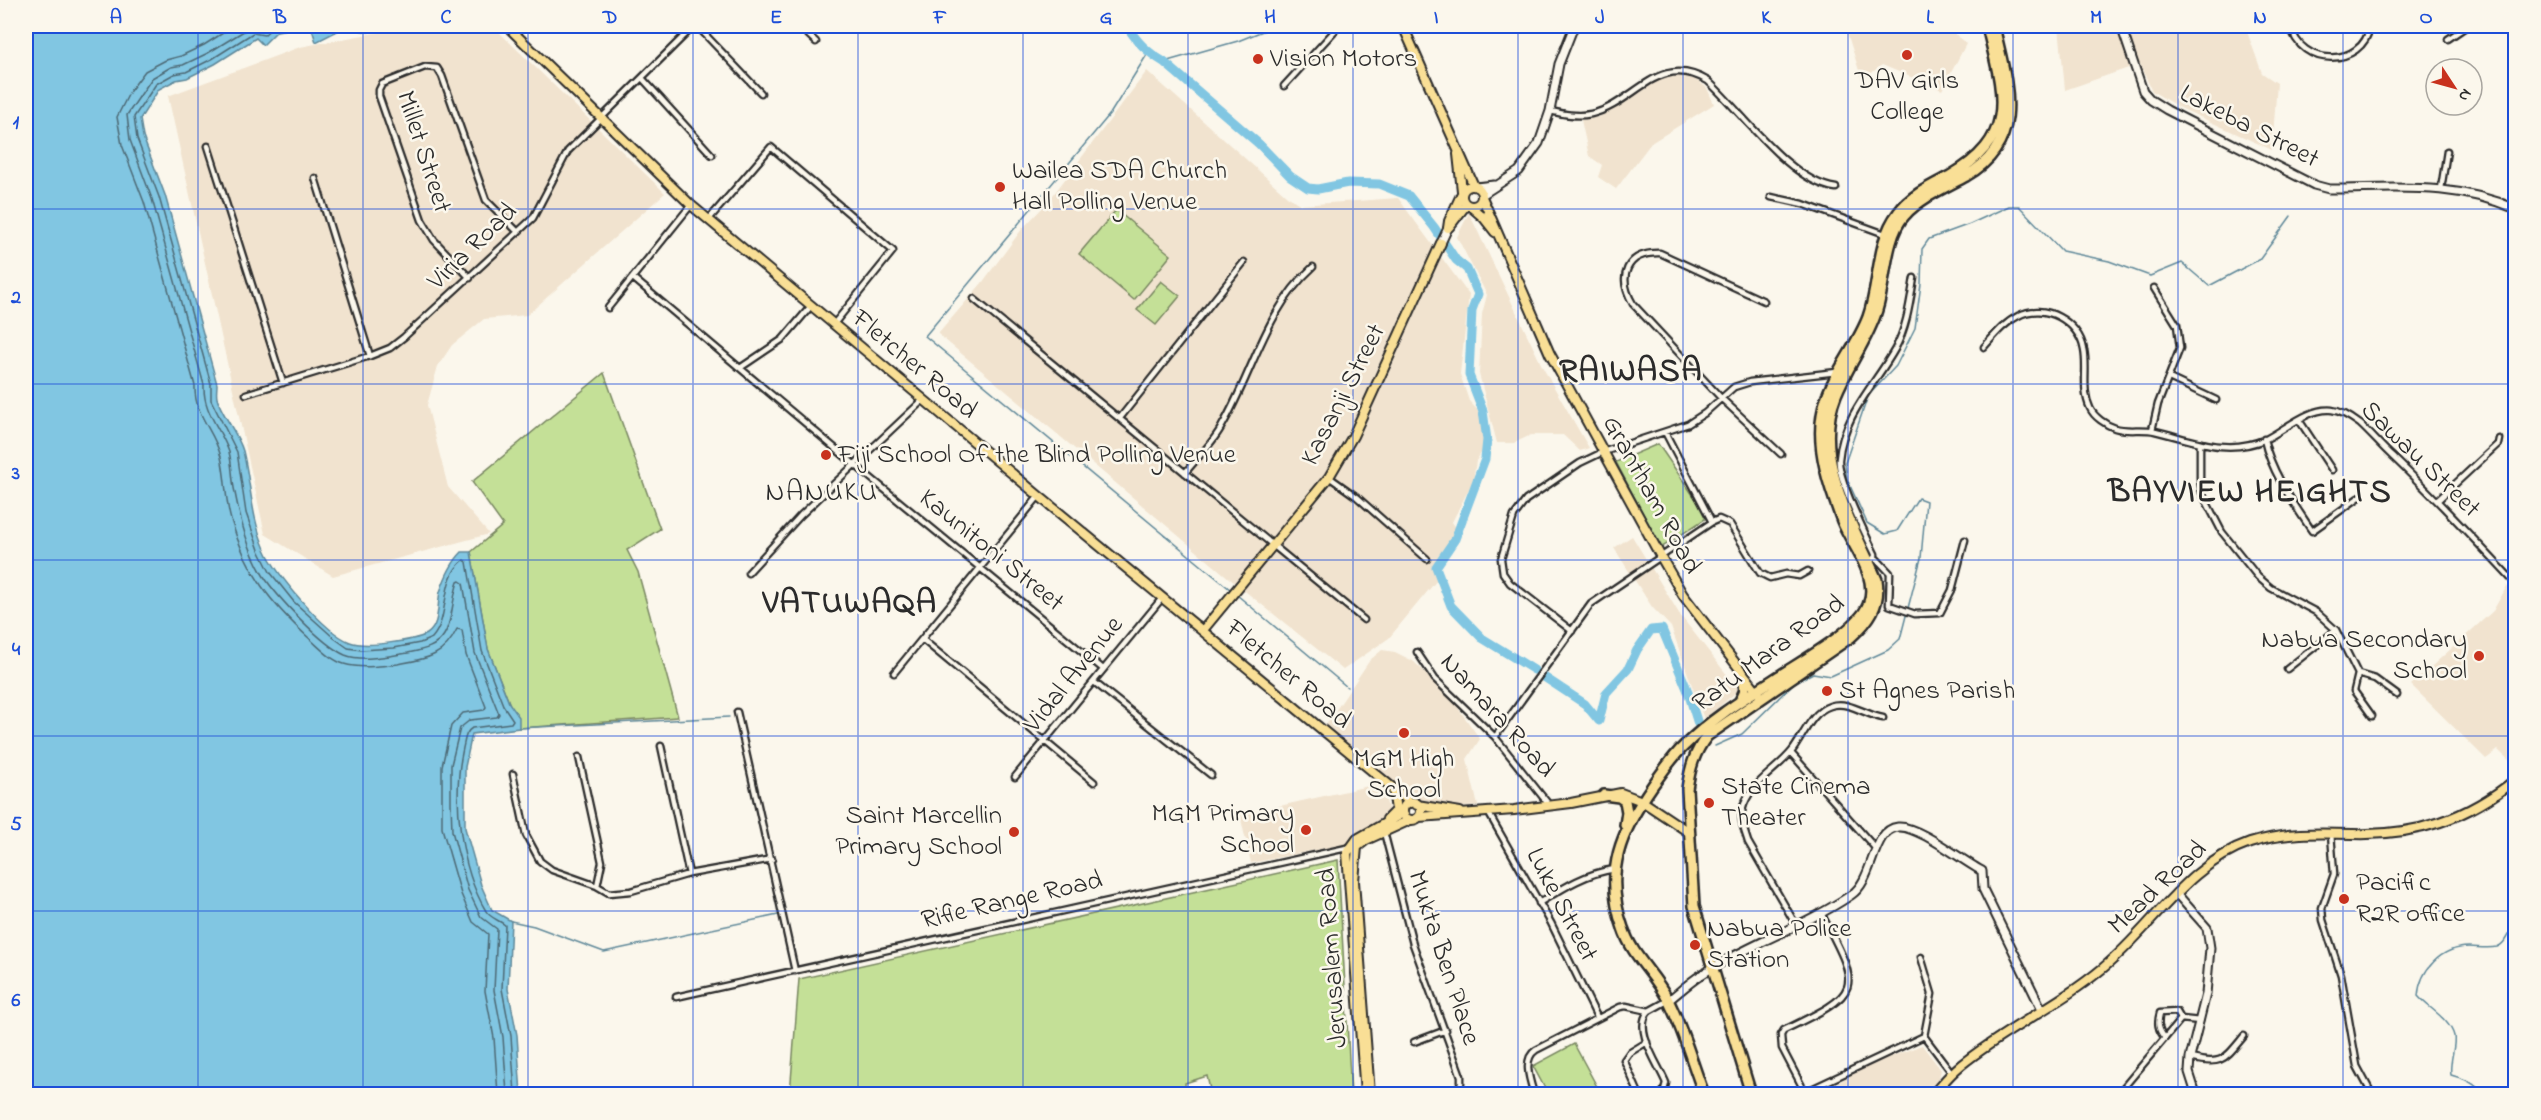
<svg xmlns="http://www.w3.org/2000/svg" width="2541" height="1120" font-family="'Indie Flower',sans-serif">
<rect width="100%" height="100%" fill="#fbf7ec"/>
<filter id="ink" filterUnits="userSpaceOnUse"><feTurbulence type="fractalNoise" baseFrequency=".0167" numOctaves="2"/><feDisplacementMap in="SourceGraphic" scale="12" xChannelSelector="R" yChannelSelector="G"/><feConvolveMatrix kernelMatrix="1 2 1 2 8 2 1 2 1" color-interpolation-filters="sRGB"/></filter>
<g filter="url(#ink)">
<!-- built -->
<path fill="#f1e3cf" d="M411 26H497L501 34 665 193 527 315 484 319 452 345 438 366 427 405 448 487 489 534 333 576 265 534 168 96 300 47Z
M1845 26H1947L1966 44 1942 90 1882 65 1862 80Z
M2059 26H2245L2262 73 2277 83 2272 150 2178 107 2152 91 2140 64 2065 90Z
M1147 71 1287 196 1301 205 1398 198 1469 295 1460 374 1469 401 1484 417 1486 445 1476 461 1473 481 1452 522 1456 528 1451 542 1441 556 1437 580 1389 638 1343 670 1230 579 938 334 982 283 1022 229 1047 203Z
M1676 76 1694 78 1707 88 1714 104 1651 143 1616 189 1598 177 1602 165 1589 156 1581 120 1599 117 1661 79Z
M1469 213 1543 368 1589 448 1580 451 1563 435H1531L1514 443H1497L1479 374 1482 314 1487 295 1457 237Z
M1632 536 1680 615 1739 690 1704 719 1671 627 1652 607 1614 548Z
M2507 586 2516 595 2515 766 2498 750 2486 759 2411 685 2493 611Z
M1382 650 1395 652 1413 661 1449 695 1480 739 1467 759 1478 806 1457 808 1426 804 1399 791 1325 726 1370 660Z
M1373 785 1384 793 1388 808 1385 817 1352 843 1251 863 1240 815Z
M1922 1045 1941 1070 1939 1078 1925 1094H1820L1866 1066Z"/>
<!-- green -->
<path fill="#c4e097" stroke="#788661" stroke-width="1.5" d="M1116 210 1171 255 1134 300 1079 254Z
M1161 281 1180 296 1156 325 1137 310Z
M604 373 660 529 627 550 638 572 678 717 519 728 488 649 471 552 503 525 472 482Z
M1658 444 1708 517 1661 548 1616 462Z
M1338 860 1351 1094H1211L1207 1076 1185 1083 1186 1094H790L799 979Z
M1574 1044 1601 1094H1548L1533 1066Z"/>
<!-- water -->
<path fill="#81c6e2" stroke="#5f8899" stroke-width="1.5" d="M26 26H305L277 31 263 45 256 38 215 64 187 78 176 80 159 89 140 119 143 137 165 195 217 384C217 388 216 394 217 398 220 412 238 433 243 451 251 484 251 517 265 549 276 574 324 632 350 642 365 648 414 641 427 634 440 626 437 605 440 592 445 577 451 563 462 552H471L488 649 509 703 519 717V728L472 734 465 767V828L481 885 492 910 511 921 508 989 517 1035 521 1094H26Z
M311 26H384L368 32 345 27 316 42Z"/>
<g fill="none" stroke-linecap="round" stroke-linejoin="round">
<!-- shore -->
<path stroke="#4d6974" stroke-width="1.5" d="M234 26 204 45 181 56 166 60 145 71 130 91 117 117 122 145 144 202 195 386C194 416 214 429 221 457 226 478 225 500 231 520 247 573 270 603 311 640 320 648 331 660 344 664 361 669 381 666 398 664 426 659 444 657 457 629L462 630 466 655 486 707 484 710 463 713 451 726 442 766V828L461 894 473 922 488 934 485 991 494 1038 498 1094
M252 26 208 53 183 65 171 67 152 78 127 115 130 140 152 199 204 385C203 412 220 427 229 452 232 463 232 477 234 488 240 519 247 548 263 575 276 596 322 645 345 655 363 662 389 656 408 653 422 650 436 648 444 635 453 621 452 599 458 582L460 581 463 583 475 653 499 714 497 717 470 720 460 728 451 765V803L452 831 468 890 481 917 497 929 494 990 503 1037 507 1094
M274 26 264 35 253 33 212 59 186 72 174 74 156 84 134 117 137 139 159 197 211 384V400L237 452 246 513 259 550 270 572 294 602 334 638 348 648 361 650 394 648 420 643 432 638C451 617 439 578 464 560L467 562 482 651 503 705 513 720 511 723 472 728C465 732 465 740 463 748 452 797 460 868 486 911 490 918 499 920 505 925L502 989 511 1036 515 1094"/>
<!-- stream -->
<path stroke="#5f8899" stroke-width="1.5" d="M1148 53 1110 114 925 336 1231 590
M1164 62 1238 41 1275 26
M1237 595 1347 687
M519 728 729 717
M1715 746 1742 734 1794 683 1813 673 1831 676 1888 650 1900 639 1921 558 1926 501 1918 498 1897 531 1885 534 1867 523 1847 479 1845 463 1868 396 1896 366 1915 328 1921 284 1922 249 1929 239 1970 224 2009 206H2019L2062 251 2109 261 2150 276 2182 263 2209 286 2260 259 2291 216
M511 921 534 926 604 952 778 915
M2483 1094C2474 1082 2465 1079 2451 1075 2449 1061 2456 1047 2454 1036 2450 1019 2428 1008 2418 996 2420 970 2441 947 2469 947 2477 947 2488 949 2497 947 2506 944 2511 929 2516 921"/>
<!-- river -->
<path stroke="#81c6e2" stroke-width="9" d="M1127 26C1137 42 1147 52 1164 62L1259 144 1290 176 1308 188 1318 189 1348 183 1379 184 1409 196 1434 227 1456 260 1467 269 1478 294 1472 310 1469 375 1483 411 1487 440 1485 459 1455 539 1436 567 1451 606 1482 638 1534 670
M1544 677 1585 704 1599 721 1606 693 1628 669 1637 650 1651 630 1662 629 1687 689 1698 724"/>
<defs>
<path id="street" d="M697 26 761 93
M799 26 816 42
M2291 26C2299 67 2363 69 2370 26
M2448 39 2467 26
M642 78 712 155
M1284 86 1339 26
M1550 111C1563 114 1577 117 1591 114 1635 104 1658 51 1708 81 1743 113 1790 182 1836 188
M208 146 283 383
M315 178 370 356
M2441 189 2447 151
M1771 197 1803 204 1885 234
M709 219 771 147 893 251 833 325
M470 278 434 240 422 220 379 96V90L382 84 425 67 437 68 442 76 486 200 518 232
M633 278 855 465 1103 669
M974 299 1364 620
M1764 301 1660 253C1626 252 1617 277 1633 304L1721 398 1781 454
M608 308 691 205
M1984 347C1994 336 2004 323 2018 316 2044 302 2079 321 2084 350 2088 369 2081 389 2090 408 2094 417 2106 425 2115 428 2127 432 2142 428 2155 431 2193 440 2227 456 2266 439 2286 429 2308 408 2332 410 2342 411 2352 418 2360 424 2371 434 2381 446 2392 456 2435 497 2475 540 2516 584
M740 368 783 339 811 306
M2169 378 2216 400
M246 394 370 356 390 348 404 337 533 218 568 151 694 26
M1120 418 1244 262
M2299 420 2332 470
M2152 430 2158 404 2180 348 2177 325 2154 288
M1665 432 1712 522
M2264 439C2271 472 2294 504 2312 531L2361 496
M2200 444V478L2202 493 2222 532 2258 577 2271 588 2316 612 2336 630 2358 674 2354 691 2372 716
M1185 473C1197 458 1213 443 1222 426 1253 373 1265 310 1313 267
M1329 477 1357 497 1427 559
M2438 500 2498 444 2499 439
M1875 557 1890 573 1889 605 1915 614 1940 613 1952 590 1965 540
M1869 562 1875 557V554C1866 535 1837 478 1839 459 1843 415 1875 385 1895 349 1907 327 1910 302 1914 278
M748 573 801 515 923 400
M1572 631 1510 583 1503 573 1501 559 1514 516 1526 500 1580 463 1603 452 1688 424 1705 413 1734 387 1750 382 1837 372
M922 639 1094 782
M1417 652 1435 679 1495 737 1550 806
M2287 669 2336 630
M894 673 1039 496
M2358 674 2375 679 2397 695
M1094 682 1211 775
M737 712 795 971
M1495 737 1591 604 1712 522 1719 519 1730 524 1760 573 1770 578 1786 574 1799 576 1808 571
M661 746 689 874
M1791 753 1876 849
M579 757 602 862 597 886
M513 774 526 835 540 861 552 870 597 886 609 893 631 891 689 874 772 859
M1015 777 1163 597
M1488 812 1551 923 1597 1017
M1384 832 1413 944 1461 1076V1083L1454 1094
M2331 833 2334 874 2322 908 2323 920 2341 975 2357 1066 2372 1094
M1539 903C1563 888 1586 873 1615 869
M1796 925 1748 842C1745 832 1740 821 1742 811 1748 784 1776 771 1792 751 1803 737 1811 712 1830 706 1849 700 1865 715 1883 718
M1921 957 1932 994 1924 1036 1952 1073
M676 997 1351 847
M1649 1011C1632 1029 1659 1065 1666 1083L1663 1094
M2165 1038C2158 1030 2157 1023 2160 1013L2177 1012 2181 1019
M1414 1042 1446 1030
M2190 1058C2222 1066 2224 1060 2244 1036
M1805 1092 1924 1036
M1534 1094C1530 1081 1522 1059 1536 1050L1620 1007 1626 1006 1649 1011 1669 1000
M1639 1094 1624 1060 1629 1053 1647 1042
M1806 1094 1782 1048 1781 1035 1784 1030C1864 992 1861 990 1821 913
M2118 1094 2181 1019 2200 1021"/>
<path id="secondary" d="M2121 26 2143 91 2151 100 2167 110 2314 185 2329 189C2395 189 2452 181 2516 209
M1476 187 1494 185
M1482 195 1519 171 1539 143 1550 111 1559 64 1574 26
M1441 243 1448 228
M2176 893 2207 928 2210 948 2206 994 2190 1058 2189 1072 2196 1094
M1669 1000C1679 992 1690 982 1701 975 1748 944 1804 927 1851 895 1875 879 1871 830 1898 827 1918 825 1964 862 1982 871L1983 889 2042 1010"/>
<path id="primary" d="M507 26 691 205 1039 496 1411 803
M1403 26 1474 186
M1458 154 1462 191
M1462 196a10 10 0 1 1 20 0a10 10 0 1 1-20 0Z
M1482 197 1550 354 1661 557 1683 595 1759 694
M1470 206 1484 218 1495 232
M1449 227 1466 205
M1448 228 1449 221 1461 195
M1203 630 1329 477 1353 436 1441 243
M1403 811a9 9 0 1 1 18 0a9 9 0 1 1-18 0Z
M1417 805 1460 812
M1419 817 1514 810 1571 803 1621 793 1642 801 1690 833
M1387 819 1396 810 1393 790
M1365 1094 1347 853 1357 839 1403 813
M1370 1094 1354 881 1357 847 1366 840 1410 820
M1933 1094C1942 1084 1950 1074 1961 1065 2005 1029 2059 1005 2103 968 2153 927 2186 865 2250 843 2283 832 2318 833 2353 834 2416 836 2467 819 2516 779"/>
<path id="highway" d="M1740 701 1745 690 1742 672
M1604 795 1619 797 1625 801 1627 812 1625 825
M1704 1094C1692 1063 1683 1028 1667 998 1654 973 1632 956 1623 928 1603 872 1621 831 1653 785 1663 771 1673 756 1685 745 1712 718 1747 697 1779 676 1802 661 1858 630 1868 605 1880 577 1852 546 1842 521 1830 489 1816 450 1822 415 1828 378 1855 351 1868 317 1880 284 1876 241 1898 213 1911 195 1931 186 1950 176 2021 135 2002 91 1987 26
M1751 1094 1694 906 1687 789C1690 768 1694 753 1707 736L1851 637C1869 621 1881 605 1877 580 1853 524 1811 457 1836 395 1848 365 1868 340 1877 310 1886 282 1885 236 1905 215 1920 198 1946 187 1966 176 2028 140 2006 81 1994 26"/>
</defs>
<!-- street casing -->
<use href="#street" stroke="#2b2b2b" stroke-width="9"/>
<!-- secondary casing -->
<use href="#secondary" stroke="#2b2b2b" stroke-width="11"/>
<!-- primary casing -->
<use href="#primary" stroke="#2b2b2b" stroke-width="12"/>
<!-- highway casing -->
<use href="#highway" stroke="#2b2b2b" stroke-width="14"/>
<!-- street -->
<use href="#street" stroke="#fbf7ec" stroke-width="4.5"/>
<!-- secondary -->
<use href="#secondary" stroke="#fbf7ec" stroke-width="7"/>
<!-- primary -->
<use href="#primary" stroke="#f9df96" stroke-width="8"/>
<!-- highway -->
<use href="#highway" stroke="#f9df96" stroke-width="9"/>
</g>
</g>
<!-- grid -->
<path fill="none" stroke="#1d4ed8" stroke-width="1.5" stroke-opacity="0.55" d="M198 26V1094M363 26V1094M528 26V1094M693 26V1094M858 26V1094M1023 26V1094M1188 26V1094M1353 26V1094M1518 26V1094M1683 26V1094M1848 26V1094M2013 26V1094M2178 26V1094M2343 26V1094M26 209H2516M26 384H2516M26 560H2516M26 736H2516M26 911H2516"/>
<!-- markers -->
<g fill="#c8321e" stroke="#fbf7ec" stroke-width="2">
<circle cx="1907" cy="55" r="6"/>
<circle cx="1258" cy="59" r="6"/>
<circle cx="1000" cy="187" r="6"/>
<circle cx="826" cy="455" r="6"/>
<circle cx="2479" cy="656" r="6"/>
<circle cx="1827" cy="691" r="6"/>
<circle cx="1404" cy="733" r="6"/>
<circle cx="1709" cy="803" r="6"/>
<circle cx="1306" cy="830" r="6"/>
<circle cx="1014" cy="832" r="6"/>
<circle cx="2344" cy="899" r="6"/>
<circle cx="1695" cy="945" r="6"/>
</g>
<g text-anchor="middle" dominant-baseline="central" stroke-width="5" stroke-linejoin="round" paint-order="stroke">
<!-- poi labels -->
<g font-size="27" fill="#2b2b2b" stroke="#fbf7ec" text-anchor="start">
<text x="1270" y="59">Vision Motors</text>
<text x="1907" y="81" text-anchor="middle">DAV Girls<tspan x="1907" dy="31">College</tspan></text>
<text x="1012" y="171">Wailea SDA Church<tspan x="1012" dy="31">Hall Polling Venue</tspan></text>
<text x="838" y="455">Fiji School Of the Blind Polling Venue</text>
<text x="2467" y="640" text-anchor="end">Nabua Secondary<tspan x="2467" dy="31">School</tspan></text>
<text x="1839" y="691">St Agnes Parish</text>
<text x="1404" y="759" text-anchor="middle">MGM High<tspan x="1404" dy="31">School</tspan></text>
<text x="1721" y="787">State Cinema<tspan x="1721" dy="31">Theater</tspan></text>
<text x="1294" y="814" text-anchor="end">MGM Primary<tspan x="1294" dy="31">School</tspan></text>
<text x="1002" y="816" text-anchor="end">Saint Marcellin<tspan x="1002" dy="31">Primary School</tspan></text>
<text x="2356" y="883">Pacific<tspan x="2356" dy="31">R2R office</tspan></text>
<text x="1707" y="929">Nabua Police<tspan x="1707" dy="31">Station</tspan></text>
</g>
<!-- street labels -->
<g font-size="27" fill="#2b2b2b" stroke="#fbf7ec">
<text transform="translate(2249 127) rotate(27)">Lakeba Street</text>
<text transform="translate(423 152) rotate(72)">Millet Street</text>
<text transform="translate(473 247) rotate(-44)">Viria Road</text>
<text transform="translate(914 365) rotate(40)">Fletcher Road</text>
<text transform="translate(1344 395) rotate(-63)">Kasanji Street</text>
<text transform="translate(2420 460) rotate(44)">Sawau Street</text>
<text transform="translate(1651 495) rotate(61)">Grantham Road</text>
<text transform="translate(991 551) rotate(39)">Kaunitoni Street</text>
<text transform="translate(1769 654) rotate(-36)">Ratu Mara Road</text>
<text transform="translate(1074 675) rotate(-51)">Vidal Avenue</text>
<text transform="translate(1288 675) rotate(40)">Fletcher Road</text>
<text transform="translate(1497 716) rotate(48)">Namara Road</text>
<text transform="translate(2158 888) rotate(-43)">Mead Road</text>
<text transform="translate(1012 901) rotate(-13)">Rifle Range Road</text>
<text transform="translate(1561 905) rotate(62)">Luke Street</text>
<text transform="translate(1333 958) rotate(-94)">Jerusalem Road</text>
<text transform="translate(1443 958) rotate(72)">Mukta Ben Place</text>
</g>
<!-- neighbourhood labels -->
<g font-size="28" letter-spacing="1.5" fill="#2b2b2b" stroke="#fbf7ec">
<text x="822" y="493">NANUKU</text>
</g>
<!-- district labels -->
<g font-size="33" font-weight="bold" letter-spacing="1.5" fill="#2b2b2b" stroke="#fbf7ec">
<text x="1631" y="372">RAIWASA</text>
<text x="2250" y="493">BAYVIEW HEIGHTS</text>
<text x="850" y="604">VATUWAQA</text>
</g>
</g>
<!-- margin -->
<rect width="2541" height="1120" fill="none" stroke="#fbf7ec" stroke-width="66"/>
<!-- north arrow -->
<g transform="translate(2454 87) rotate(126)"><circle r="28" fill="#fbf7ec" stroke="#a8a59f" stroke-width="1.5"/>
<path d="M0-4.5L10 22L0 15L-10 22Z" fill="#c8321e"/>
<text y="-9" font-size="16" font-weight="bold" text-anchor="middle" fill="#2b2b2b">N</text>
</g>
<rect x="33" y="33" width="2475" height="1054" fill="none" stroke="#1d4ed8" stroke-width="2"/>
<g font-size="20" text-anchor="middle" font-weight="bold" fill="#1d4ed8">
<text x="116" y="23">A</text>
<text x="280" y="23">B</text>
<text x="446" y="23">C</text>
<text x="610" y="23">D</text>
<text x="776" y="23">E</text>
<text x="940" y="23">F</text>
<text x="1106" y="23">G</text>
<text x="1270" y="23">H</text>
<text x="1436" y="23">I</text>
<text x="1600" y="23">J</text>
<text x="1766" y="23">K</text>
<text x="1930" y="23">L</text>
<text x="2096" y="23">M</text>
<text x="2260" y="23">N</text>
<text x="2426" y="23">O</text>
<text x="16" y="128">1</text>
<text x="16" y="303">2</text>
<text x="16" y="479">3</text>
<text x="16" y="655">4</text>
<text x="16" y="830">5</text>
<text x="16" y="1006">6</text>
</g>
</svg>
